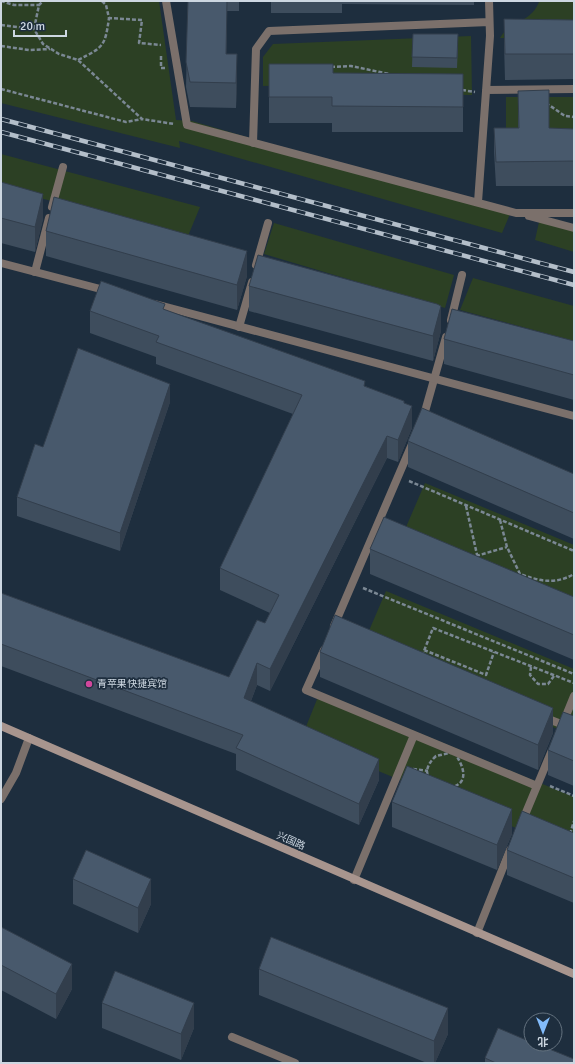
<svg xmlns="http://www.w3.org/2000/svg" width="575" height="1064" font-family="Signika,'Noto Sans SC',sans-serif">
<rect width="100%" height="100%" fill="#1e2e3e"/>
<!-- green -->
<path fill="#2c4024" d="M1 1H159L176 120 192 121 510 214 502 233 179 141 180 148 1 103Z
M539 2H574V38H500C511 19 530 24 539 2Z
M471 36 472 95 345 94V84L263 86V57L273 44Z
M506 97H574V147H506Z
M1 154 200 207 188 236 1 188Z
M539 222 574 231V252L535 240Z
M274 223 454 275 445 308 264 254Z
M473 278 574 306V341L460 310Z
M425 483 574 545V613L400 541Z
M386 591 574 669V736L362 647Z
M320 692 574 797V852L301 739Z"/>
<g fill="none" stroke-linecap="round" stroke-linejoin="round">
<!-- path -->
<path stroke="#7b8894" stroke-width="2.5" stroke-dasharray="4 2" stroke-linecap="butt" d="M1 1 14 5H40
M102 1 106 5 109 18 142 20 139 43 161 45
M1 25 34 29 43 44 59 54 78 60 142 119 174 124
M34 29 39 5 43 1
M1 46 29 50 50 49
M161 56V68H165
M78 60C104 47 105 46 109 18
M331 67 351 66 389 74
M1 89 126 122 142 119
M462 90 475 92
M546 103 565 116 574 117
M409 481 574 551
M466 506 478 559
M500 520 507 547 520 574C539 581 555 585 574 574
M476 556 507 547
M363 588 574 674
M424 650 486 675 494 652
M422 656 433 628 574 683
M531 667 530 675 538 684H548L554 676
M454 752C492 806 399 790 436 756Z
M413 769 428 771
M550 786 574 796
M570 834 574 821"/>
<!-- service -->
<path stroke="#7b706b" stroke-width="8" d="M166 1 187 125 516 213H574
M486 90 574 89
M253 143 256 49 269 31 489 22
M478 202 490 36 489 1
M52 207 63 167
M529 216 574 228
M256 265 268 223
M35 272 49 218
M451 320 462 275
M239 327 252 282
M427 416 424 415 446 337
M334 626 412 444
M324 650 306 690 537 786
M543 717 574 729
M563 723 574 696
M522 822 552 750
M354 880 414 735
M477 933 510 850
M232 1037 295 1063"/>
<!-- minor -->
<path stroke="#7b706b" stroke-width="8" d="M1 263 108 291
M155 304 574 416"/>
<!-- tertiary -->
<path stroke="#7b706b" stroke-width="8" d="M1 799 16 773 29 738"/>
<!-- secondary -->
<path stroke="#a8958e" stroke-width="8" d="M1 726 574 974"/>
<defs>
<path id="rail" d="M1 119 574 272
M1 132 574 285"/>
</defs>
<!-- rail casing -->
<use href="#rail" stroke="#b3bec9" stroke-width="4.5"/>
<!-- rail -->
<use href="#rail" stroke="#1e2e3e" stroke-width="3" stroke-dasharray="9" stroke-linecap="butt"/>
</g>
<!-- wall -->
<path fill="#3e4d5d" d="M188 1H239V11H227L226 54 237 79 236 108 190 107 186 87Z
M271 1H474V5L342 4V13H271Z
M504 19 574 20V79L505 80 504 44Z
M413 34 458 44 457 68 412 67Z
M269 64 333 73 463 74V132H332V123H269Z
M518 91 549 128 574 129V186H496L494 152V128H518Z
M1 182 43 219 35 252 1 243Z
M46 231 247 276 237 310 46 256Z
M249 286 441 331 433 361 249 311Z
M165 310 365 386 404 403 412 428 398 462 387 458 270 691 257 685 251 701 379 780 359 825 236 770V754L1 666V593L229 677 265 623 270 613 220 590V568L293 414 156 364V357L90 333V311Z
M444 339 574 341V400L444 364Z
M170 402 120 551 17 516V497L43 447Z
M408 441 574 474V539L408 467Z
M370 549 574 597V660L370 574Z
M320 652 553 733 538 770 320 677Z
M574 716V786L548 775V750Z
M392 802 512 834 497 870 392 827Z
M574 833V903L507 875V850Z
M73 879 151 904 138 933 73 904Z
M1 927 72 989 56 1019 1 990Z
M259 969 448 1034 435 1063H427L259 995Z
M102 1003 194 1028 181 1060 102 1028Z
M485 1058 574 1063H485Z"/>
<!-- shaded-wall -->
<path fill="#323e4c" d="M227 1V11L226 79V54Z
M237 54V79L236 108V83Z
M43 194V219L35 252V227Z
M247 251V276L237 310V285Z
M441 306V331L433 361V336Z
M170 384V402L120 551V533Z
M412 406V428L398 462V440Z
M387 436V458L270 691V669Z
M257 663V685L244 719V698Z
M553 708V733L538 770V745Z
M379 759V780L359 825V804Z
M512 809V834L497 870V845Z
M151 879V904L138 933V908Z
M72 964V989L56 1019V994Z
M194 1003V1028L181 1060V1034Z
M448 1008V1034L435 1063H434V1041Z"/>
<!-- building -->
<path fill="#48596c" stroke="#323e4c" d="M188 1H227L226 54H237L236 83 190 82 186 62Z
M504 19 574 20V54H505Z
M413 34H458L457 58 412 57Z
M269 64H333V73L463 74V107L332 106V97H269Z
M549 90V128L574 129V161L496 162 494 128H519L518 91Z
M1 182 43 194 35 227 1 218Z
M54 197 247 251 237 285 46 231Z
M258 255 437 304 441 306 433 336 249 286Z
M101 281 165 304 163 309 365 381 364 386 404 401V403L412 406 398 440 387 436 270 669 257 663 244 698 379 759 359 804 236 748 243 735 1 644V593L229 677 257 620 265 623 279 595 220 568 302 395 156 342 159 336 90 311Z
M452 309 574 341V375L444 339Z
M78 348 170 384 120 533 17 497 35 444 43 447Z
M422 408 574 474V513L408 441Z
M384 517 574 597V635L370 549Z
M335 615 553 708 538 745 320 652Z
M563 712 574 716V761L548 750Z
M407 766 512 809 497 845 392 802Z
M522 811 574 833V878L507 850Z
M86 850 151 879 138 908 73 879Z
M1 927 72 964 56 994 1 965Z
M271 937 448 1008 434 1041 259 969Z
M115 971 194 1003 181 1034 102 1003Z
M498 1028 531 1042V1044H537L574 1059V1063H496L485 1058Z"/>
<!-- markers -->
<circle fill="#d1479c" stroke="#1e2e3e" stroke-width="1.5" cx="89" cy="684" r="4"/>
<g text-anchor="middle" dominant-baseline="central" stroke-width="3.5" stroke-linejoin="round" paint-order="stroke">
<!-- poi labels -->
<g font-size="10" fill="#cdd7e1" stroke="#1e2e3e" text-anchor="start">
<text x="97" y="684">青苹果快捷宾馆</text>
</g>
<!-- street labels -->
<g font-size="10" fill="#cdd7e1" stroke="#1e2e3e">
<text transform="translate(291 841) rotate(24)">兴国路</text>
</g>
</g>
<!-- border -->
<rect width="575" height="1064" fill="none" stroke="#cdd7e1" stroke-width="4"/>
<!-- north arrow -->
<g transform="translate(543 1032) rotate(180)"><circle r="19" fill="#1e2e3e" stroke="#64727f"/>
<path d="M0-3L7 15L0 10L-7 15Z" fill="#83bcfb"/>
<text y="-6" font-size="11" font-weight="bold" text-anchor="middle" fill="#cdd7e1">北</text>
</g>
<!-- scale -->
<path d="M14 30v6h52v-6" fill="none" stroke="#cdd7e1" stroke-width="2"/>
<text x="20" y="30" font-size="12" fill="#cdd7e1" stroke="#1e2e3e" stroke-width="3" paint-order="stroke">20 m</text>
</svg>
